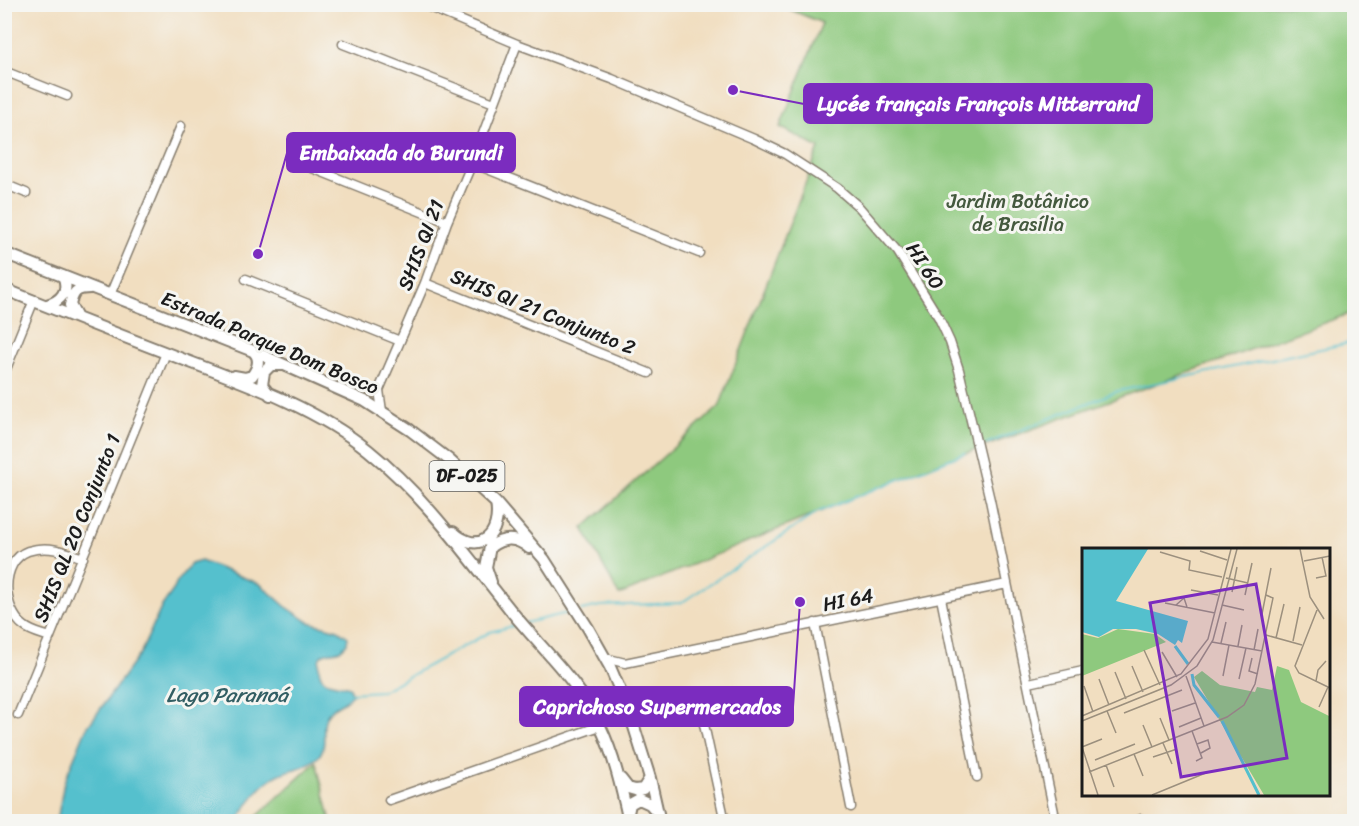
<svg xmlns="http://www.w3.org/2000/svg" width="1359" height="826" font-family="Sriracha,sans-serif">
<rect width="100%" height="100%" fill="#f6f6f2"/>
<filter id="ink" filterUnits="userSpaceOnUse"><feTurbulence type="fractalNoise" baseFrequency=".0167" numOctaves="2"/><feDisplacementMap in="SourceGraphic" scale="12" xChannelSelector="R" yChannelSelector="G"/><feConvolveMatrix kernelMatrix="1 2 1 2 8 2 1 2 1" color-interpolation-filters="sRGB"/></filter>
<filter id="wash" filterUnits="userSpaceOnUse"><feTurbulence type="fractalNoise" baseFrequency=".008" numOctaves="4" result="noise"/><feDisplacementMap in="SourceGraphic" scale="24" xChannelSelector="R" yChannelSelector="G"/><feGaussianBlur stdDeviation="1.35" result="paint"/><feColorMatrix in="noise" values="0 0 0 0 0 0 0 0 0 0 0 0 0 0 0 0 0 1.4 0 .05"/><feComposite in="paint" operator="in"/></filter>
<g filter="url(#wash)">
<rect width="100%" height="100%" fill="#f1dec0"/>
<!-- green -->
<path fill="#8ec97e" stroke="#55724d" stroke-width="1.5" d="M779 5H1354V312L931 466 619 595 583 528 719 407 819 148 780 127 822 23Z
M316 762 331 821H252Z"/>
<!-- water -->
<path fill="#54c0cd" stroke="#386e74" stroke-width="1.5" d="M201 561 260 584 285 606 309 622 338 630 348 637 347 643C345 646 342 648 340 650 334 653 325 651 321 656 319 658 319 663 319 665 318 687 336 682 350 687L352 694C346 704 331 705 326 717 320 730 329 745 318 757 308 767 293 769 280 774 262 782 247 804 238 821H57L64 782 86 729 141 652 162 606 174 589 178 580 191 564Z"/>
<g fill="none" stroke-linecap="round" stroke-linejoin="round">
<!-- stream -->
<path stroke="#54c0cd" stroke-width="2" d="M986 444 1118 391 1354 342
M581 610 600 606 681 603 818 512 965 453
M525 623 572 612
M349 693 382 691 490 632 517 625"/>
</g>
</g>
<g filter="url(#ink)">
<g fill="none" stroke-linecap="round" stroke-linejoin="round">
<defs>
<path id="minor" d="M422 4 517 44 612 79 754 139 785 154 837 188 859 207 898 252 939 318 950 342 959 370 990 500 1056 822
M343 44 494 103
M4 71 67 96
M292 160 447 222
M472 163 699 253
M4 184 26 193
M246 279 400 341
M425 283 649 373
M110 295 181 126
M4 374 34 300
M382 411 379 390 425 283 447 222 472 163 517 44
M941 598 977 777
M815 623 851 807
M50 637C42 634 31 632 24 626 2 610 0 561 28 551 48 545 64 551 83 558
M605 658 625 663 1007 584
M1029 683 1083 671
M700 706 725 822
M18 715 166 353
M389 800 600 726
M1141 819 1144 822"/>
<path id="major" d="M4 253 253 351 365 401 410 430 448 459 496 503 544 559 588 628 610 667 630 714 650 778 660 822
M4 289C59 311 114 333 169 354 236 380 311 404 368 450 424 495 467 556 512 612 542 649 580 683 600 726 614 755 622 790 629 822
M47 305C61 301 70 291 63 276
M76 316 70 305C73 292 76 288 90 288
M234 376 245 378 252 376C258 368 261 358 253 351
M270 395 262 385 264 372 271 365H282
M453 532C479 556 502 535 496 503
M491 582 486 567 490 547C504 537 516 537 529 548
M621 779 628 788 635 790 643 789 650 778
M628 813 630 804 639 799 650 804 658 813"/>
</defs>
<!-- minor casing -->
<use href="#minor" stroke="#867d6e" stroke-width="11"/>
<!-- major casing -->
<use href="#major" stroke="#867d6e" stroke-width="14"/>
<!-- minor -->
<use href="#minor" stroke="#fff" stroke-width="8"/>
<!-- major -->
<use href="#major" stroke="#fff" stroke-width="10"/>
</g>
</g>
<g text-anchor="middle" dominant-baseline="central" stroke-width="6" stroke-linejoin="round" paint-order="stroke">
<!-- shield labels -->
<rect fill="#f6f6f2" stroke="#5d5d5c" stroke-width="1.5" x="429.5" y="461" width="75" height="30" rx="4.5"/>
<g font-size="18" font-weight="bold" fill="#1c1c1c">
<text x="467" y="476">DF-025</text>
</g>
<!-- park labels -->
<g font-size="20" fill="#44593e" stroke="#f6f6f2">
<text x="1018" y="201">Jardim Botânico<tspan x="1018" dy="23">de Brasília</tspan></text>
</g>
<!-- street labels -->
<g font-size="20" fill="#1c1c1c" stroke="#f6f6f2">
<text transform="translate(421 245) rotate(-69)">SHIS QI 21</text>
<text transform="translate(925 266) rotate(57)">HI 60</text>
<text transform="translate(543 312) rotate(22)">SHIS QI 21 Conjunto 2</text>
<text transform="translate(270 343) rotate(23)">Estrada Parque Dom Bosco</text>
<text transform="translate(77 528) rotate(-68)">SHIS QL 20 Conjunto 1</text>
<text transform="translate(848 600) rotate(-11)">HI 64</text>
</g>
<!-- water labels -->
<g font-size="21" font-style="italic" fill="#325e63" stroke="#f6f6f2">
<text x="227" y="695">Lago Paranoá</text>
</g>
</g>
<!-- overview -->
<g transform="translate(1082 548)">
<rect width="248" height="248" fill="#f1dec0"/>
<path d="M36 81 73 86 84 94 0 128V86L16 90ZM195 118 207 122 219 154 247 168V247H182L112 129 120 123 138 137 173 144 175 139 190 142Z" fill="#8ec97e"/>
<path d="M0 1H66L34 53 106 73 100 95 96 92 93 97 76 86 54 81H31L17 89 0 84Z" fill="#54c0cd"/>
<path fill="none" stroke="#54c0cd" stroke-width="3" d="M93 98 106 116M110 126 112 137 137 169M140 173 177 247"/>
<path fill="none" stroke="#9c907e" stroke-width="1.5" d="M218 1 228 49 242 71M118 3 145 12M78 4 108 13 107 22 140 29M222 13 248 8M144 30 166 35M234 30 244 28 240 9M109 42 136 47M150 44 155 19M163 47 170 15M83 55 133 65M94 57 102 50 105 59M140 57 162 62M235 62 213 118 217 125 248 140M180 66 189 20M184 87 220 97M194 90 202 56M211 93 218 59M130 94 180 103M139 95 144 74M156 98 160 77M62 102 78 137M172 102 176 81M80 104 95 129M170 110 167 123 176 126M50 118 61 144M33 124 44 151M104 128 122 178M141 128 147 97M17 131 27 157M157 131 164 100M234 133 236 122 244 113M2 138 11 164M237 159 246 139M25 163 34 185M90 163 113 155M42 165 100 142M0 168 99 126 126 91 149 1M78 170 87 192M0 173 89 137 115 118 131 92 155 1M61 177 70 199M97 179 119 170M110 183 120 210 114 213M81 195 90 216M115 196 126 192 128 200 119 205M0 199 16 247M0 199 20 191M52 206 61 228M71 209 95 201M13 212 53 196M24 217 32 239M7 224 145 169 162 157 173 136 191 50 184 47M70 247 126 224"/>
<path fill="#7b2cbf" fill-opacity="0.15" stroke="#7b2cbf" stroke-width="3" d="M174 36 205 210 99 229 68 55Z"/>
<rect width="248" height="248" fill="none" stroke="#1c1c1c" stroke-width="3"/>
</g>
<!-- callouts -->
<path fill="none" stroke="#7b2cbf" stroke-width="2" d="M733 90L804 104M258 254L287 153M800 602L793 707"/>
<g fill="#7b2cbf" stroke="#f6f6f2" stroke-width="2">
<circle cx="733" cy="90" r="6"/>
<circle cx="258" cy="254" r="6"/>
<circle cx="800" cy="602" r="6"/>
</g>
<g fill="#7b2cbf" stroke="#7b2cbf" stroke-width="2">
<rect x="804" y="84" width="348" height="39" rx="6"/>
<rect x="287" y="133" width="228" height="39" rx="6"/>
<rect x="520" y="687" width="273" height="39" rx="6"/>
</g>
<g font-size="21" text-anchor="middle" font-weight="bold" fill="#fff">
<text x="978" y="111">Lycée français François Mitterrand</text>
<text x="401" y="160">Embaixada do Burundi</text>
<text x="657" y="714">Caprichoso Supermercados</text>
</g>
<!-- margin -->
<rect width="1359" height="826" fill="none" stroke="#f6f6f2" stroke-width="24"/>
</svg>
